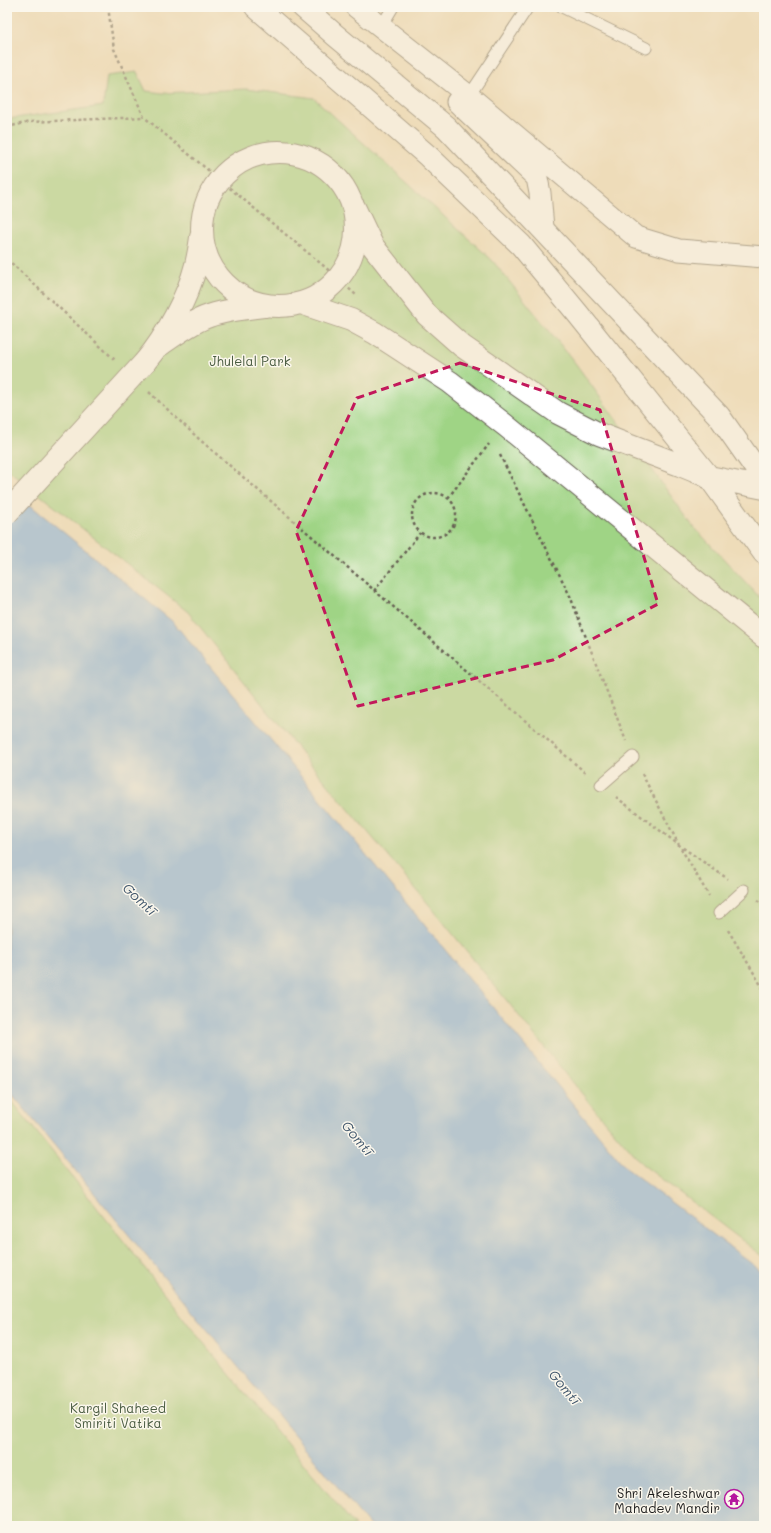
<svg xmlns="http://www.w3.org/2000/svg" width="771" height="1533" font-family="Mali,sans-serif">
<rect width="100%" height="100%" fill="#fbf7ec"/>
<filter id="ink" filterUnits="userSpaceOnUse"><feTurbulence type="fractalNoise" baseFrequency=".025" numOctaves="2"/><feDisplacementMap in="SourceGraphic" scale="8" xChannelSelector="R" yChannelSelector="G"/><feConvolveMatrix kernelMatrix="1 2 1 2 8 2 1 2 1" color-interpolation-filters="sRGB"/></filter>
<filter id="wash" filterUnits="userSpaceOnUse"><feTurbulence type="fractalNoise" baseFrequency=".012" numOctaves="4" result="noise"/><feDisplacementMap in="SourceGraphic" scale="16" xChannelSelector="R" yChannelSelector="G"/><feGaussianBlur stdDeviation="0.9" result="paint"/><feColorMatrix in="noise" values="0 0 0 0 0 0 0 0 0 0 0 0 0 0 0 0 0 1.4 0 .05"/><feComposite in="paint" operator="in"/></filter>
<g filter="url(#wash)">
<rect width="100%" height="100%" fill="#eedcb9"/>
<!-- green -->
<path fill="#9fd485" stroke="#5e7850" d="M137 72 146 91 163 93 246 89 314 98 492 260 576 364 692 525 764 602V1257L642 1164 596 1111 431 907 308 761 188 612 7 469V119L103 106 107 76Z
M7 1095 126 1244 192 1329 355 1526H7Z"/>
<!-- water -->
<path fill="#77ace4" stroke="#4a6480" d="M7 486 173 622 626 1168 764 1273V1526H370L7 1088Z"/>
</g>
<g filter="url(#ink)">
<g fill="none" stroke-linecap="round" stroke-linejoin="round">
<defs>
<path id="service" d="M562 7 646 48
M381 27 393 7
M469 96 528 7
M601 785 633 757
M719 913 744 890"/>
<path id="minor" d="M356 7 469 96 636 237 679 250 764 257
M457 102 537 178 540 193 543 228"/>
<path id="tertiary" d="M256 7 428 156 521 245 578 314 709 477 764 553
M303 7 335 35 446 127 719 416 764 480
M202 229a77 77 0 1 1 154 0a77 77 0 1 1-154 0Z
M354 207 372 245 427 315 462 346 558 413 599 434 680 465 709 477 764 488
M301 303 351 320 375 333 450 382 505 425 764 637
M160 345C175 335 191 322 209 316 226 310 246 308 265 306
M145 362C166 337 188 297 196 265 198 256 200 246 201 237"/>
</defs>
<!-- service casing -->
<use href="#service" stroke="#665f53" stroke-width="13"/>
<!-- minor casing -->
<use href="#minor" stroke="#665f53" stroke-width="23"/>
<!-- tertiary casing -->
<use href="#tertiary" stroke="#665f53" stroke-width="24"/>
<!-- path -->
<path stroke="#665f53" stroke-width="2.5" stroke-dasharray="3 3" stroke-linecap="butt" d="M108 7 114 49 144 117 325 267 356 295
M7 127 30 122 144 117
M7 259 115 360
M149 392 199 439 587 774
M500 455 570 596 626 741
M412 515a22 22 0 1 1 44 0a22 22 0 1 1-44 0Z
M448 498 489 444
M374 591 420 533
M642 774 679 845 709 896
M616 797 679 845 728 879
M758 900 764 904
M728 930 764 990"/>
<!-- service -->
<use href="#service" stroke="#fff" stroke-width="11"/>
<!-- minor -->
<use href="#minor" stroke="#fff" stroke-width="21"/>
<!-- tertiary -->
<use href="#tertiary" stroke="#fff" stroke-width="22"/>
<defs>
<path id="tertiary-bridge" d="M7 513 145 362"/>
</defs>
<!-- tertiary-bridge casing -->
<use href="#tertiary-bridge" stroke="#665f53" stroke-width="24" stroke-linecap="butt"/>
<!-- tertiary-bridge -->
<use href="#tertiary-bridge" stroke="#fff" stroke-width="22"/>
</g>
</g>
<!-- marked area -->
<path d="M0 0H771V1533H0ZM460 363 600 410 658 604 553 660 358 706 296 531 357 398Z" fill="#eedcb9" fill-opacity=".55" fill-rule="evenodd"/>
<path fill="none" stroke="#c2185b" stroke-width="3" stroke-dasharray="8 5" stroke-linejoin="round" d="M460 363 600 410 658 604 553 660 358 706 296 531 357 398Z"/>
<!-- icons -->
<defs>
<symbol id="temple-ring" viewBox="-11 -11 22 22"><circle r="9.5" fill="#fbf7ec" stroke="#b5179e" stroke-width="1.5"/><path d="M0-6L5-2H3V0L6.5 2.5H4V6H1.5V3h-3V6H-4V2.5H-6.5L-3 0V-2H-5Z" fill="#b5179e"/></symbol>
</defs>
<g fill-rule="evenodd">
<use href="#temple-ring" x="723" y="1488" width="22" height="22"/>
</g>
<g text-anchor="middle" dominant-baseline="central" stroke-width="3" stroke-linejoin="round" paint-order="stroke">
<!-- park labels -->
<g font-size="13" fill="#4a5c41" stroke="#fbf7ec">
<text x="250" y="360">Jhulelal Park</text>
<text x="118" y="1407">Kargil Shaheed<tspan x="118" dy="15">Smiriti Vatika</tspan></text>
</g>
<!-- poi labels -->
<g font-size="13" fill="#1c1c1c" stroke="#fbf7ec" text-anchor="end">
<text x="720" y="1492">Shri Akeleshwar<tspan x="720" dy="15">Mahadev Mandir</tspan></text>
</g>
<!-- water labels -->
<g font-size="14" font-style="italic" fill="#40566c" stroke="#fbf7ec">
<text transform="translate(140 899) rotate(43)">Gomtī</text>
<text transform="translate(358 1138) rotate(50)">Gomtī</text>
<text transform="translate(565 1387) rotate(50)">Gomtī</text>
</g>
</g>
<!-- margin -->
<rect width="771" height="1533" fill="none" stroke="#fbf7ec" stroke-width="24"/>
</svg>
